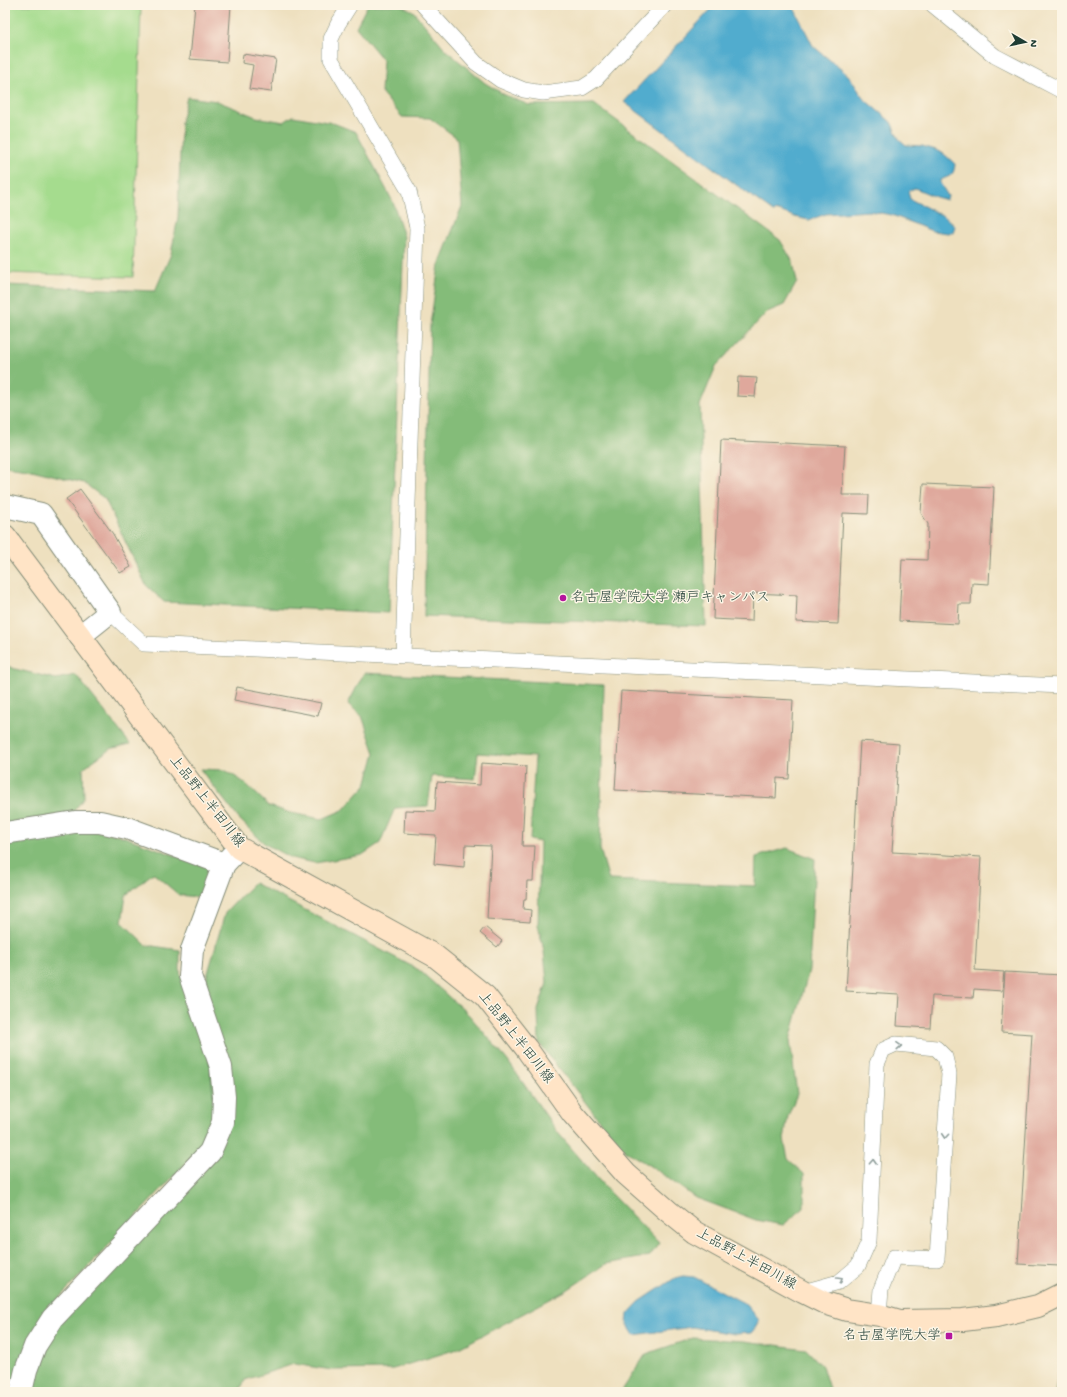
<svg xmlns="http://www.w3.org/2000/svg" width="1067" height="1397" font-family="'Gochi Hand','Klee One',sans-serif">
<rect width="100%" height="100%" fill="#fcf5e5"/>
<filter id="ink" filterUnits="userSpaceOnUse"><feTurbulence type="fractalNoise" baseFrequency=".025" numOctaves="2"/><feDisplacementMap in="SourceGraphic" scale="8" xChannelSelector="R" yChannelSelector="G"/><feConvolveMatrix kernelMatrix="1 2 1 2 8 2 1 2 1" color-interpolation-filters="sRGB"/></filter>
<filter id="wash" filterUnits="userSpaceOnUse"><feTurbulence type="fractalNoise" baseFrequency=".012" numOctaves="4" result="noise"/><feDisplacementMap in="SourceGraphic" scale="16" xChannelSelector="R" yChannelSelector="G"/><feGaussianBlur stdDeviation="0.9" result="paint"/><feColorMatrix in="noise" values="0 0 0 0 0 0 0 0 0 0 0 0 0 0 0 0 0 1.4 0 .05"/><feComposite in="paint" operator="in"/></filter>
<g filter="url(#wash)">
<rect width="100%" height="100%" fill="#eee0bf"/>
<!-- green -->
<path fill="#a5dc8e" stroke="#628c61" d="M5 5H141L133 277 5 273Z"/>
<!-- forest -->
<path fill="#84bc79" stroke="#527c56" d="M371 5H400L413 11 447 51 485 83 505 95 529 105 594 104 780 240 793 262 797 282 784 305 767 312 716 366 700 405 706 626 424 616 430 325 439 265 462 206 457 138 430 118 402 117 381 92 383 60 356 27 367 6Z
M187 97 217 101 256 117 284 122 293 116 333 123 356 132 393 202 404 237 389 613 164 602 146 585 105 499 84 483 28 469 5 466V285L155 291 171 254 178 217 181 122Z
M5 665 15 669 56 679 76 675 130 744 110 749 83 768 84 798 72 813 5 824Z
M364 673 604 685 600 849 609 880 755 886 756 857 787 848 815 859 809 970 790 1040 797 1094 788 1116 784 1139 788 1159 804 1174V1208L783 1225 756 1220 694 1197 658 1171 621 1148 539 1043 538 1010 547 983 544 951 538 925 540 842 530 840 535 757 478 753 475 779 432 776 428 806 395 808 380 843 362 855 315 863 291 858 265 844 239 819 200 769 225 770 245 783 269 806 291 813 322 819 343 810 366 785 375 753 362 716 348 704Z
M91 830 119 835 207 867C209 878 206 890 196 897L179 895 153 873 126 895 122 922 146 945 180 950V972L209 1059 215 1110 203 1145 46 1312 12 1392H5V841Z
M254 883 419 970 469 1015 507 1060 559 1134 610 1193 659 1243 650 1256 606 1264 567 1290 457 1349 393 1369 332 1370 294 1364 245 1380 239 1392H31L42 1352 61 1321 218 1155 204 987 225 913Z
M693 1338 744 1341 806 1349 822 1366 830 1392H621L646 1354Z
M1062 1352V1392H1055Z"/>
<!-- water -->
<path fill="#51acce" stroke="#387481" d="M715 5H791L795 10 813 46 849 76 864 99 891 122 899 139 906 145 922 146 936 150 944 154 955 164C954 176 950 176 940 180V183L948 196 947 200 936 197 915 188 908 191 910 199 945 217 955 226 953 232 948 233 932 231 892 215 869 211 826 214 809 220 795 217 779 211 773 212 624 102Z
M683 1276 694 1277 744 1303 759 1320 756 1327 751 1333 735 1334 692 1327 634 1335 627 1324 628 1314 639 1302 675 1278Z"/>
<g id="blocks">
<!-- building -->
<path fill="#dfa89c" d="M195 5H231L227 62 190 59Z
M243 54 276 59 271 92 249 89 253 65 242 63Z
M738 377 757 378 755 397 737 396Z
M721 440 845 446 842 495H869L868 514 843 513 838 624 796 622 797 595 753 593 752 621 713 619Z
M923 484 994 487 989 584 972 583 971 604H959L958 624 899 621 902 559 927 560 928 524 921 513Z
M80 489 113 534 131 567 120 573 66 499Z
M237 687 321 703 318 716 234 700Z
M621 691 793 700 789 779 777 778 776 798 615 790Z
M860 741 899 744 892 852 981 857 975 970 1004 972 1002 991 974 989 973 998 932 996 930 1028 897 1026 899 994 846 991Z
M481 763 526 766 522 846H535L533 881H527L526 899H524L523 909 531 910 530 922 487 919 491 846 465 845 464 867 434 864 436 835 404 833 405 810 435 811 437 782 480 785Z
M485 927 502 941 497 947 480 933Z
M1005 972 1062 975V1236L1060 1266 1018 1264 1032 1034 1001 1032Z"/>
</g>
</g>
<g filter="url(#ink)">
<use href="#blocks" fill-opacity="0" stroke="#868e7a" stroke-width="1"/>
<g fill="none" stroke-linecap="round" stroke-linejoin="round">
<defs>
<path id="lane" d="M350 5 338 24 331 39V59L409 191 417 228 403 656
M423 5 476 63 500 80 524 90 543 93 582 88 596 79 665 5
M933 5 995 56 1062 91
M110 612 144 644 1062 686
M803 1292 839 1282 858 1266 869 1241 877 1064 883 1050 896 1044 936 1048 945 1057 949 1074 937 1259 894 1257 881 1289 879 1315"/>
<path id="street" d="M5 506 41 514 110 612 80 636
M5 833 75 822H100L127 828 224 864
M21 1392 26 1370 35 1346 53 1318 210 1152 223 1122 224 1097 221 1067 190 976 192 950 224 864 239 848"/>
<path id="secondary" d="M5 536 239 848 435 956 485 996 526 1048 573 1114 626 1174 668 1211 694 1232 803 1292 825 1303 847 1310 879 1315 900 1321 963 1320 996 1316 1038 1306 1062 1294"/>
</defs>
<!-- lane casing -->
<use href="#lane" stroke="#868e7a" stroke-width="16"/>
<!-- street casing -->
<use href="#street" stroke="#868e7a" stroke-width="24"/>
<!-- secondary casing -->
<use href="#secondary" stroke="#868e7a" stroke-width="24"/>
<!-- lane -->
<use href="#lane" stroke="#fff" stroke-width="15"/>
<!-- street -->
<use href="#street" stroke="#fff" stroke-width="22"/>
<!-- secondary -->
<use href="#secondary" stroke="#ffe4c6" stroke-width="22"/>
</g>
<!-- one-way arrows -->
<defs><path id="oneway-chevron" d="M-2-3.5L2.5 0L-2 3.5" fill="none" stroke-width="1.6" stroke-linecap="round" stroke-linejoin="round"/></defs>
<g stroke="#8f9e9a">
<use href="#oneway-chevron" transform="translate(899 1046) rotate(-3)"/>
<use href="#oneway-chevron" transform="translate(945 1136) rotate(94)"/>
<use href="#oneway-chevron" transform="translate(873 1162) rotate(-87)"/>
<use href="#oneway-chevron" transform="translate(840 1280) rotate(-31)"/>
</g>
</g>
<!-- markers -->
<g fill="#b5179e" stroke="#fcf5e5" stroke-width="1.5">
<circle cx="563" cy="598" r="4"/>
<rect x="945" y="1332" width="8" height="8" rx="2"/>
</g>
<g text-anchor="middle" dominant-baseline="central" stroke-width="3" stroke-linejoin="round" paint-order="stroke">
<!-- poi labels -->
<g font-size="14" fill="#1f3d34" stroke="#fcf5e5" text-anchor="start">
<text x="571" y="598">名古屋学院大学 瀬戸キャンパス</text>
<text x="941" y="1336" text-anchor="end">名古屋学院大学</text>
</g>
<!-- street labels -->
<g font-size="14" fill="#1f3d34" stroke="#fcf5e5">
<text transform="translate(206 802) rotate(52)">上品野上半田川線</text>
<text transform="translate(515 1038) rotate(52)">上品野上半田川線</text>
<text transform="translate(746 1260) rotate(29)">上品野上半田川線</text>
</g>
</g>
<!-- margin -->
<rect width="1067" height="1397" fill="none" stroke="#fcf5e5" stroke-width="20"/>
<!-- north arrow -->
<g transform="translate(1025 42) rotate(99)" stroke="#fcf5e5" stroke-width="3" paint-order="stroke">
<path d="M0-3L7 15L0 10L-7 15Z" fill="#1f3d34"/>
<text y="-6" font-size="11" font-weight="bold" text-anchor="middle" fill="#1f3d34">N</text>
</g>
</svg>
